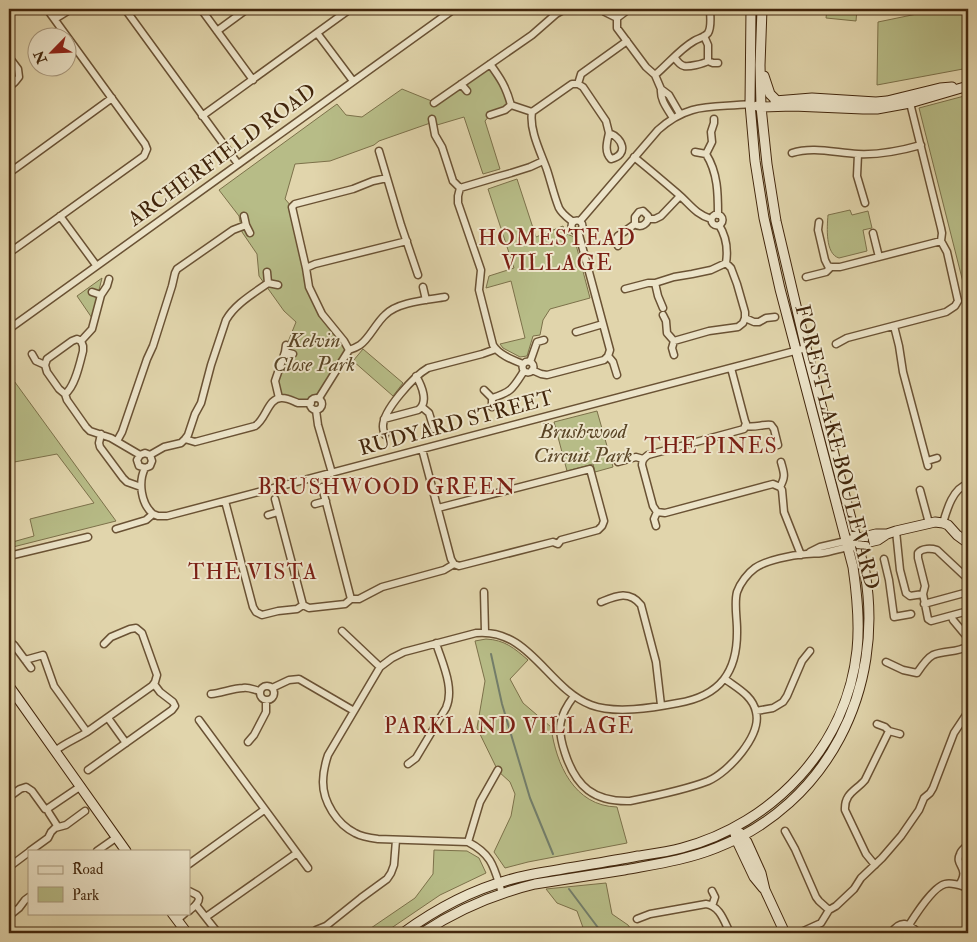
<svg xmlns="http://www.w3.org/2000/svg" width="977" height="942" font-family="'IM FELL Double Pica',serif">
<rect width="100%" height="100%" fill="#e1d5ac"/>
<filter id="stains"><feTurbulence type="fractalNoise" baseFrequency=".004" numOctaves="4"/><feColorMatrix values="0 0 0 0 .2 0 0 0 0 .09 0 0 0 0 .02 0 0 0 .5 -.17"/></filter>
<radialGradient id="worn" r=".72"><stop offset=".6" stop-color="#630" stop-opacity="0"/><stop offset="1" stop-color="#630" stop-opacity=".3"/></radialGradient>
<!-- green -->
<path fill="#b7bc87" stroke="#7c714a" d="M827 9H857L856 21 826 18Z
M941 9H964L968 24V61H966L963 69 877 85 878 22Z
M490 64 511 105 490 115 485 121 500 169 483 174 464 117 437 125 436 121 379 141 374 145 330 161 295 164 285 199 292 207 306 267 322 314 349 350 316 402 311 403 279 398 275 384 286 345 288 342 296 322 284 311 259 276 257 254 242 232 239 216 219 190 337 104 346 115 362 117 402 89 434 102Z
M968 95V302L919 108Z
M517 179 536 237 563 226 567 234 574 237 590 298 550 309 543 320 540 335 533 336 527 356 520 357 503 348 500 344 525 338 511 281 486 288 489 276 514 268 488 189Z
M850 210 852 215 868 211 872 228 863 230 867 251 839 258C825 254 827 227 828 215Z
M102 278 92 318 77 296Z
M363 349 403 383 393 396 353 361Z
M9 374 116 521 9 548V543L34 536 30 519 94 503 57 454 9 463Z
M597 411 613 467 595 472 593 464 567 471 554 422Z
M486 639C505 640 514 648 528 660L510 679 523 703 551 727C556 764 574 806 617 807L627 843 528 862 505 868 494 852 511 816 515 794 510 782 498 771 477 728 485 681 475 641Z
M434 850 467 851 479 858 486 873 440 895 384 933H375L371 928 415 898 433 874Z
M606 883 612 914 628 925 634 933H585L577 911 557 903 546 889Z"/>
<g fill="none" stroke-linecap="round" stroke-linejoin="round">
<!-- stream -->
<path stroke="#737e6b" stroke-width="2" d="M491 654 502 704 530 798 553 854
M569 889 602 933"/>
<defs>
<path id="street" d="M125 9 238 164
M201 9 253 80
M602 9 605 12 617 18
M617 18V28L646 67 655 75 661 89 669 95 680 114
M617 18 629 9
M55 19 71 9
M217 31 247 9
M317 33 353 81
M9 57 18 69 19 77 15 82 9 87
M675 58C677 61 680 65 684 66 689 67 703 64 708 61V45L704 36
M708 61 713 63H718
M655 75C668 64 680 49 694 41 699 38 705 37 708 33 712 27 710 15 710 9
M461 84 467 91
M578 84 581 74 627 41
M661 89C660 100 667 108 673 118
M434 103 532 35 556 14 565 9
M511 105 532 112
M490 115 505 110 511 105C506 87 501 79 490 64
M202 116 350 9
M432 119 435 135 442 147 453 181 460 188
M609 133C623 138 629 155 611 159 604 152 607 142 609 133Z
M379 151 401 225 418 275
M695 152 706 154 712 142 711 132 714 123V119
M792 153C813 146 836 153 858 154 880 155 900 151 921 145
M706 154C718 173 718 194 718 215
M858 154 857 176 865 203
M634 157C649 169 663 181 677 193 690 204 695 214 711 219
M9 173 112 98
M643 211 648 216C649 223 641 229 635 224V217L639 212Z
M711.5 220a5.5 5.5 0 1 1 11 0a5.5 5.5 0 1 1-11 0Z
M60 216 96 265
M244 216 246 225 250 233
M648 219H655L661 216 680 196
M571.5 226a5.5 5.5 0 1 1 11 0a5.5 5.5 0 1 1-11 0Z
M580 221 658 130C689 102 711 108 750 104
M573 222C568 218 562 214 559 208 554 196 551 182 547 170 541 153 529 130 532 112L572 84H578L583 87 606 121 609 133
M819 222 818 230 825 260 828 266 831 267H840L941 241
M873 233 879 257
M618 246 616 239 618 236 635 224
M9 253 144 156 147 149 145 144 47 9
M306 268 315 264 407 241
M267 272 268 283 278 285
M806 277 826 272 831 267
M655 283 658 296 663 308
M423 287 426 300
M625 289 648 283H655L674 277 692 274 711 270 726 263
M92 292 101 295
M663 315 666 321 667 333 674 341 672 348 674 355
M745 318 754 322H759L766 318 775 317
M894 326 899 346 903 372 928 466
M9 329 454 9
M576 332 603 324
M81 341 77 339 72 341 47 359 45 365 47 372 59 389 65 394 67 400 86 427 90 431 111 438 140 455
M81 341 92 329 101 295 107 286 109 279
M674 341 709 331 738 327 743 323 745 318V312L737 284 731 268 726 263C728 250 726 236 719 225
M836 344 847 338 946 312 955 306 958 301 947 252 941 241 942 233 941 228 910 103
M349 350 344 341 322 314 309 287 306 268 292 207 295 204 353 189 373 181 387 178
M349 350C352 349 357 347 360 345 369 339 376 323 385 315 397 302 427 300 445 297
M285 352 293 354
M32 354 36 361 45 365
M608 356 613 362 617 375
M522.5 367a5.5 5.5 0 1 1 11 0a5.5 5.5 0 1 1-11 0Z
M530 362 537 342 544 340
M523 364C513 360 499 355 493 345L479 290 481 270 458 203V196L460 188 497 177 511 173 530 167 543 161
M731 368 745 421 746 423 744 429 648 455C644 458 642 460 642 465L653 506 657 512 665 513 773 484 780 487 782 490 784 512 801 555
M532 370 541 374 547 375 604 360 608 356 610 350 578 231
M484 390 492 398V407
M65 394C75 387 80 363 83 351V346L81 341
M279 398 275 381 285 352 286 345
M319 398 349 350
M492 398C512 392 513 388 524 371
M310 404a6 6 0 1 1 12 0a6 6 0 1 1-12 0Z
M422 407 429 413 434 429
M316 410 318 425 332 473
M384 419 418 410C429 403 422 386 416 376
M745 426C756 428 762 424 771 425L774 429 778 445
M101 434 99 443 100 447 123 478 127 482 141 487
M385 435C384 432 383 430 383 427 382 411 414 376 428 368L482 354 496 349
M185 439 195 442 255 426C266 420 268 397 282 398 288 398 293 401 298 403 302 403 306 403 311 403
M117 441 122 432 147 359 153 346 172 286 175 273 177 269 233 230 246 225
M422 449 451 559 454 564 459 566 553 542 558 544 561 540 598 530 602 526 604 521 590 469 438 508
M150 455 152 461 150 466 145 468 139 466 137 460 140 455 145 453 150 455 164 447 181 443 185 439 188 435 195 414 201 403 211 365 226 320C235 304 253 294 268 283
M927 461 937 458
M618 462 636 457 643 459
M145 468C138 482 141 504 153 514
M322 487 351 599
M780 487C786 476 784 473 781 462
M920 490 929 523
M275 499 303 605
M225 501 253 607 256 612 262 615 278 611 297 609 303 605 309 608 345 604 351 599H359L382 587 444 570 454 564
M315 504 326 501
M268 515 278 512
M943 523C947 509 953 488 968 484
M656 526 654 519 657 512
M116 529 146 520 153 514 158 516H167L806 348
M896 531 900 570 906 593 910 596 923 594
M810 552 820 547 846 541
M9 556 88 537
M884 559 889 580 894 617 911 614
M968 579 937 550C931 548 922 548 918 553V558L925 586 923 594 928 619 931 621 968 611
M484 592 485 632
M601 602C616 596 629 590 641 605L656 662 661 705
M924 604 968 592
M953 620 968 638
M342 631 380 667
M9 641 14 645 31 668
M25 660 43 655 54 686 87 732
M886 662 903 670 917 673C921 667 927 658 933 655 945 650 957 653 968 646
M260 693a7 7 0 1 1 14 0a7 7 0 1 1-14 0Z
M272 688 289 680 299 679 354 711
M211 694C221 693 234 688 243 688 249 687 254 690 260 691
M574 696C558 717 557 729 565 753 576 787 594 802 630 801 655 796 685 790 708 781 729 772 762 735 756 712 753 696 737 688 725 679
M756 711 773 708 783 702 787 696 802 661 810 651
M108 718 126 743
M199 720 308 868
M877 724 885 727 889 731 900 734
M248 742 254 735 266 712V700
M55 751C65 743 76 739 87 732L152 686 155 682 157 675 142 633 136 628 130 629 111 637 104 644
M408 764 416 758 446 708C455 688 442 663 436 643
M88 770 172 710 175 706 173 702 160 692 154 684
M9 797 20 789 26 787 32 791 45 809H47L81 786
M47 809 49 813 58 827
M785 831 795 849 816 897 819 901 829 910
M468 842 480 802 498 770
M30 851 48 838 51 832 55 828 66 825 85 811
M97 851 117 837
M189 864 264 810
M875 865 866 854 845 810C844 793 857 790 865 780L889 731
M9 867 29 852
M959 885C971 867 954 866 960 854 961 850 966 847 968 844
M189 891 197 895 199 898C199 904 193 907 189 911
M712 891 715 897 712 906
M502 893C494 868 493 855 468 842L378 839C370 838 362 837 355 833 337 824 323 802 323 782 323 773 325 764 328 755L380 667 392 658 404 652 476 633C530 628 547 688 591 705 615 714 652 708 678 703 720 696 738 672 737 629 737 618 734 603 737 592 740 583 748 573 755 568 766 560 793 555 806 554 811 553 817 554 822 553 830 552 839 549 848 547
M196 905 218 933
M9 916 19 908 25 900 29 897
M206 917 297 853
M637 919 650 914 706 904C720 906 724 921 730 933
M177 920 185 913
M909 925C916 914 933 887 945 884 953 882 961 886 968 888
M326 926 361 898 387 879 391 873 394 865 396 840
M316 930 326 926 331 932
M799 933 821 923 829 910 836 906 854 889 861 878 882 858 901 836 919 810 924 798 930 793 933 788 954 733 968 712
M891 933C901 919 908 923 919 933"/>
<path id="secondary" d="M764 76 770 94 777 101
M775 101 812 98 876 102 887 101 940 88 952 87
M757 106 761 107 793 106 863 109H877L910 103 968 86
M851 540 876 534H887
M852 546 878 540 887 534 896 531 935 522 943 523 948 525 957 535 968 543
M9 686 126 851
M735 833 736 839 754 877 763 888
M740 833 747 842 761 873 765 890 784 931
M172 913 187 933
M403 933C440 906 484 884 529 875 565 868 602 863 638 856 652 854 668 852 682 848 773 824 847 746 857 650 860 622 857 595 853 567L780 289 764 218 755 161 750 104 751 9
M422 933C457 910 494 894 535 884 565 879 594 875 624 870 656 864 686 860 716 848 828 804 885 689 865 572L806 348 776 221 767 164 761 107 760 65 762 9"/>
</defs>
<!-- street casing -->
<use href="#street" stroke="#6a5234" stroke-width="9"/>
<!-- secondary casing -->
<use href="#secondary" stroke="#42260c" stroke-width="11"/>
<!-- street -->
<use href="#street" stroke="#ece4c9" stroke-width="6"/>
<!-- secondary -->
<use href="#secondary" stroke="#ece4c9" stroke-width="9"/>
</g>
<g text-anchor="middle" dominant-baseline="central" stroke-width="4" stroke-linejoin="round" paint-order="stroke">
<!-- street labels -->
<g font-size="21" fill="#42260c" stroke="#ece4c9">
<text transform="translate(222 155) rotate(-36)">ARCHERFIELD ROAD</text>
<text transform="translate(456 423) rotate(-15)">RUDYARD STREET</text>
<text transform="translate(837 447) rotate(76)">FOREST LAKE BOULEVARD</text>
</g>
<!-- park labels -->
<g font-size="21" font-style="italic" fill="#594425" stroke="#ece4c9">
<text x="314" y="340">Kelvin<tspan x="314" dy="24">Close Park</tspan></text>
<text x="583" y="431">Brushwood<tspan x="583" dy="24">Circuit Park</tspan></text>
</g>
<!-- neighbourhood labels -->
<g font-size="22" letter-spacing="1" fill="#7a1f14" stroke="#ece4c9">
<text x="557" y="238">HOMESTEAD<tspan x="557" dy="25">VILLAGE</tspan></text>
<text x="711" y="446">THE PINES</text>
<text x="387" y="487">BRUSHWOOD GREEN</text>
<text x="253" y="572">THE VISTA</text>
<text x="509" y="726">PARKLAND VILLAGE</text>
</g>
</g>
<!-- margin -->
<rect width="977" height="942" fill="none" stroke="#e1d5ac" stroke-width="30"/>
<rect x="10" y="10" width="957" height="922" fill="none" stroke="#42260c" stroke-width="2.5"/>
<rect x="15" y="15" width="947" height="912" fill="none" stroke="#42260c"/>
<!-- legend -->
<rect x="28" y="850" width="162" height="65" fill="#ece4c9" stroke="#a8987d"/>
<rect x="38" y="866" width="25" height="8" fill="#ece4c9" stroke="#a8987d"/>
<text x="72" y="874" font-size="15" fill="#42260c">Road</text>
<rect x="38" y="887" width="25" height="15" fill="#b7bc87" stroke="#a8987d"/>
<text x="72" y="900" font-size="15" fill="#42260c">Park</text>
<!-- north arrow -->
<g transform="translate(52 52) rotate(246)"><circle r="24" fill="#ece4c9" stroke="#a8987d"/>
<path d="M0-4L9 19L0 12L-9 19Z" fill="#8f2418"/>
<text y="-8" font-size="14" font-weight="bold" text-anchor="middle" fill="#42260c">N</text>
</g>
<rect width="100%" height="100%" filter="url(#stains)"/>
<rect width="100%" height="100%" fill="url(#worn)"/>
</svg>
